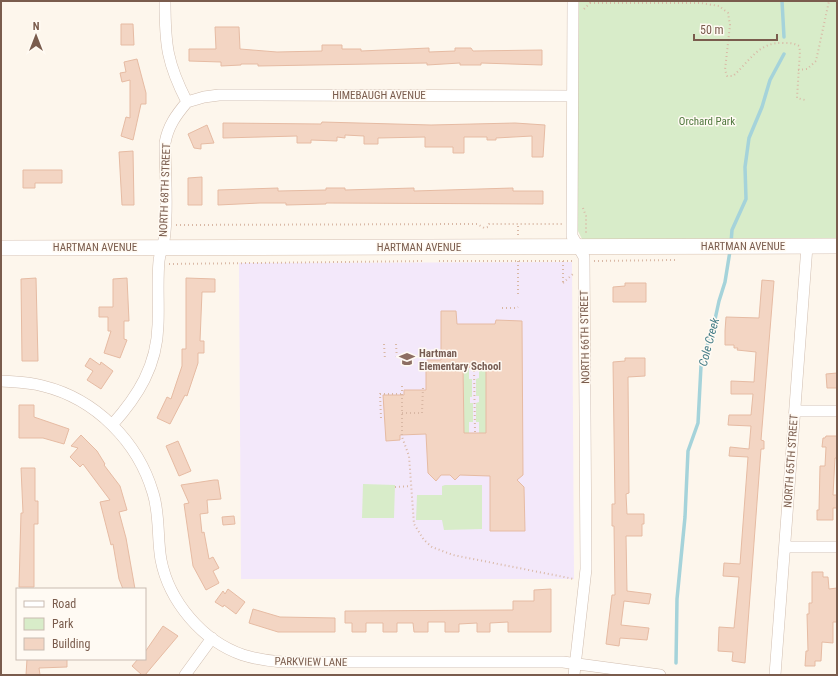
<svg xmlns="http://www.w3.org/2000/svg" width="838" height="676" font-family="'Roboto Condensed',sans-serif">
<rect width="100%" height="100%" fill="#fdf6ec"/>
<!-- education -->
<path fill="#f3e8fa" d="M572 262 574 579H241L239 263Z"/>
<!-- green -->
<path fill="#d8ecc9" d="M578 1H837V240H586L582 239 577 229Z
M463 367H469V379H472V397H470V403H473V422H469V433H464Z
M479 367H486V433H479V422H476V403L479 402V396H476V379L479 378Z
M363 484 395 485 394 518H362Z
M445 485H482V529L444 530 442 520H416L417 495H442V486Z"/>
<g fill="none" stroke-linecap="round" stroke-linejoin="round">
<!-- stream -->
<path stroke="#a5d3da" stroke-width="3.5" d="M782 1 784 37
M731 243 732 230 746 199 745 167 749 138 762 107 770 80 784 54
M676 663 677 599 685 517 688 451 698 423 701 366 714 324 719 301 725 282 730 251"/>
</g>
<!-- building -->
<path fill="#f3d5c3" stroke="#e6bba3" fill-rule="evenodd" d="M121 24H133L134 45H121Z
M215 27H239L240 49 277 52 322 51V45H342V49H361V51L429 48V52L455 51V48H471L473 51 542 50V65L481 63V65H460V63L427 65V63L258 66V64H241V65L221 66V62L189 61V49H216Z
M137 59 146 93V104H141L133 140 121 136 126 117 130 118V80L122 82 120 73 126 72 124 62Z
M322 122 431 125 515 123 545 125 543 157H532V136L496 138V140H487V137H464V153H453V147H425V137L378 138V144H364V136L345 135V138L337 137V141L311 140V143H297V136L223 138V123L321 124Z
M207 125 214 143 201 144V149L194 148 188 134Z
M133 151 134 205H122L119 152Z
M23 170H62V183H35V188H23Z
M202 177V205H188V178Z
M278 188V191L326 190V188H345V190L414 188V191L513 188V191H543V204L326 203V204L286 205V203H260L218 205V190Z
M36 278 38 361H22L21 279Z
M127 278 129 321H124V339L127 340 120 358 104 353 111 331H108V317H99V307H113V279Z
M186 278 215 279V292H202L200 341H204V353H198V363L187 396 185 395 170 424 157 418 167 397 171 399 182 366V349H186Z
M762 280 774 281 761 440 764 441V449H761L745 663 732 661 733 652 718 651 719 627 734 628 739 577 723 576 724 563 740 564 748 457 729 456 730 447 749 449 751 426 728 425 729 415H751L753 394H731V381L754 382 756 352 737 350 738 348H734V345H725V331L726 317 759 318Z
M625 283H646V302H613V287L625 286Z
M441 311H456L457 324H495L496 320 522 321 523 475 517 480 524 487 525 531H490V476L460 475 455 480 450 475H441L436 481 428 473 426 434 400 435V440L386 441 383 395H404V390H426V365H427V360H441ZM463 367 486 368V433H464Z
M90 358 100 365 101 362 113 371 101 389 87 380 93 371 85 366Z
M625 358H645V376L628 377 629 493 626 494 627 514H644V524H642V536H626L627 591 651 594 649 604 624 601 621 625 649 628 647 640 620 638 619 646 606 644 612 595H615L614 526H612V504H615L613 362 625 361Z
M837 373V388H827L826 374Z
M19 405H34V417L69 429 64 444 43 438H19Z
M81 435 97 451 105 464 104 465 120 486 127 510 119 512 126 538 135 589H123L119 579 113 544 111 545 100 502 110 500 83 464 80 467 70 457 78 448 71 446Z
M826 436H837V458H835L833 495H837V508H833V520H817V510H819L820 466H825L826 447H822L823 438H825Z
M178 441 191 471 179 476 166 446Z
M21 468H35V501H38V524H34V587H19L21 513H23Z
M214 480H218L221 499 207 500 208 513 200 514 202 533 204 532 209 559 213 557 219 568 213 571 219 583 206 590 193 566 184 504 189 503 181 485Z
M234 516 235 524 223 525 222 517Z
M812 572H823V577H828L829 589 837 588V622H833V643L822 642 821 661H815V666H805L806 651H808L807 614H809V603H812Z
M228 589 245 602 236 614 224 605 223 607 215 602 223 591 225 594Z
M551 589V632H508V622L490 623V632H477V623L459 624V632H445V622H428V632H414L413 623H397V632H383V623H366V632H352V623H345V611L513 610V601H534V590Z
M253 609 280 617 335 618V632H278L249 623Z
M163 626 178 636 145 675H142L132 666 138 659H145V652Z
M27 659H67V667L39 668 40 675H26Z"/>
<g fill="none" stroke-linecap="round" stroke-linejoin="round">
<defs>
<path id="minor" d="M165 1C165 45 167 63 187 102
M573 1 572 236 584 257 586 569 574 675
M187 102 204 97 219 95 572 96
M1 381C15 382 29 382 43 386 96 399 138 442 153 493 160 515 157 538 161 560 169 601 202 641 243 655 256 659 268 661 282 662H563L660 675
M795 411H837
M112 425C138 396 157 366 158 325 159 304 157 282 159 261 160 251 165 242 165 232 168 203 165 173 165 143 168 126 176 115 187 102
M785 547H837
M185 675 212 638
M775 675 807 246"/>
<path id="secondary" d="M1 248 837 246"/>
</defs>
<!-- minor casing -->
<use href="#minor" stroke="#d1beb0" stroke-width="12"/>
<!-- secondary casing -->
<use href="#secondary" stroke="#d6c0b0" stroke-width="16"/>
<!-- path -->
<path stroke="#d9b8a5" stroke-width="2" stroke-dasharray="1 3" stroke-linecap="butt" d="M590 3H701L719 6 728 13 730 25 725 70 727 76H733C749 62 759 41 784 43 789 43 794 43 799 46L800 51 797 98 805 100
M584 9 592 1
M798 70 807 69 816 61 829 1
M583 208 586 216V235
M176 225 477 224 484 228 488 227 489 224H562
M518 235V224
M439 261H574
M563 261V283
M594 261 676 260
M169 264 425 261
M563 283 574 273
M518 294V261
M502 308H517L518 307
M384 344 385 360
M396 344 397 360
M474 367 475 432
M402 386V437L409 456 414 524 424 540 432 547 453 555 574 579
M402 413H422L423 387
M381 418 380 394H402
M395 487 411 486"/>
<!-- minor -->
<use href="#minor" stroke="#fff" stroke-width="11"/>
<!-- secondary -->
<use href="#secondary" stroke="#fff" stroke-width="15"/>
</g>
<!-- icons -->
<defs>
<symbol id="school-bare" viewBox="-9 -9 18 18"><path d="M0-5L7-2L0 1L-7-2ZM-4 1L0 2.5L4 1V4Q0 6-4 4Z" fill="#8d6e63" stroke="#fffaf3" stroke-width="2.5" paint-order="stroke"/></symbol>
</defs>
<g fill-rule="evenodd">
<use href="#school-bare" x="396" y="348" width="22" height="22"/>
</g>
<g text-anchor="middle" dominant-baseline="central" stroke-width="3" stroke-linejoin="round" paint-order="stroke">
<!-- street labels -->
<g font-size="11" fill="#7a5c4d" stroke="#fffaf3">
<text x="379" y="95">HIMEBAUGH AVENUE</text>
<text transform="translate(165 190) rotate(-88)">NORTH 68TH STREET</text>
<text x="743" y="246">HARTMAN AVENUE</text>
<text x="95" y="247">HARTMAN AVENUE</text>
<text x="419" y="247">HARTMAN AVENUE</text>
<text transform="translate(585 337) rotate(-91)">NORTH 66TH STREET</text>
<text transform="translate(791 461) rotate(-86)">NORTH 65TH STREET</text>
<text transform="translate(311 662) rotate(1)">PARKVIEW LANE</text>
</g>
<!-- park labels -->
<g font-size="11" fill="#537a41" stroke="#fffaf3">
<text x="707" y="121">Orchard Park</text>
</g>
<!-- education labels -->
<g font-size="11" font-weight="bold" fill="#785e54" stroke="#fffaf3" text-anchor="start">
<text x="419" y="353">Hartman<tspan x="419" dy="13">Elementary School</tspan></text>
</g>
<!-- water labels -->
<g font-size="12" font-style="italic" fill="#437c86" stroke="#fffaf3">
<text transform="translate(709 342) rotate(-75)">Cole Creek</text>
</g>
</g>
<!-- border -->
<rect width="838" height="676" fill="none" stroke="#7a5c4d" stroke-width="4"/>
<!-- legend -->
<rect x="16" y="588" width="130" height="72" fill="#fffaf3" stroke="#cabbb1"/>
<rect x="24" y="601" width="20" height="6" fill="#ffffff" stroke="#cabbb1"/>
<text x="52" y="608" font-size="12" fill="#7a5c4d">Road</text>
<rect x="24" y="618" width="20" height="12" fill="#d8ecc9" stroke="#cabbb1"/>
<text x="52" y="628" font-size="12" fill="#7a5c4d">Park</text>
<rect x="24" y="638" width="20" height="12" fill="#f3d5c3" stroke="#cabbb1"/>
<text x="52" y="648" font-size="12" fill="#7a5c4d">Building</text>
<!-- north arrow -->
<g transform="translate(36 36)" stroke="#fffaf3" stroke-width="3" paint-order="stroke">
<path d="M0-3L7 15L0 10L-7 15Z" fill="#7a5c4d"/>
<text y="-6" font-size="11" font-weight="bold" text-anchor="middle" fill="#7a5c4d">N</text>
</g>
<!-- scale -->
<path d="M694 34v6h83v-6" fill="none" stroke="#7a5c4d" stroke-width="2"/>
<text x="700" y="34" font-size="12" fill="#7a5c4d" stroke="#fffaf3" stroke-width="3" paint-order="stroke">50 m</text>
</svg>
